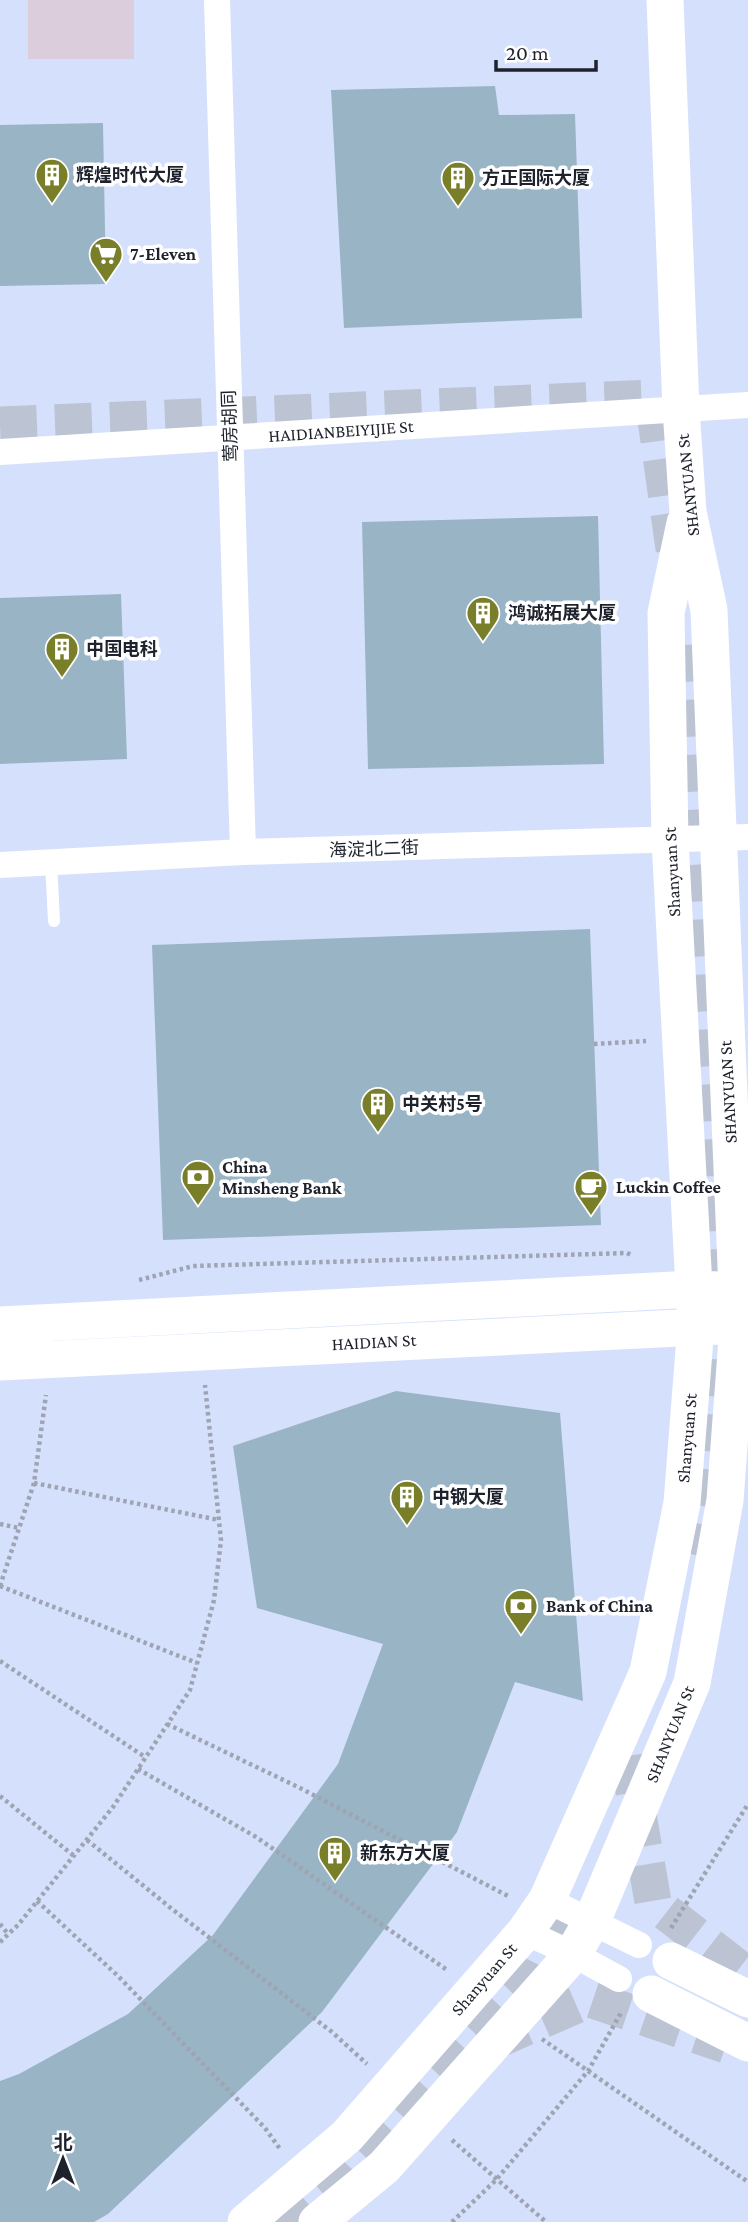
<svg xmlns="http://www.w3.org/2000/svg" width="748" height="2222" font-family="'Crimson Pro','Noto Sans SC',serif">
<rect width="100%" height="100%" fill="#e3ebfb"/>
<!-- built -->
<path fill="#d5e1fc" d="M0 0H748V2222H0Z"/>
<!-- green -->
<path fill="#dccddc" d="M28 0H134V59H28Z"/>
<!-- building -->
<path fill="#99b4c5" d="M495 86 499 115 575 114 582 318 344 328 331 90Z
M103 123 106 284 0 286V125Z
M598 516 604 764 368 769 362 522Z
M121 594 127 759 0 764V598Z
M590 929 601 1225 163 1240 152 945Z
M396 1391 560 1413 583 1701 515 1682 457 1832 322 2012 108 2214 94 2222H0V2081L19 2074 128 2014 213 1935 338 1764 383 1644 257 1608 233 1446Z"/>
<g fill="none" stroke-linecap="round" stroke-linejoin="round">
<!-- secondary-tunnel -->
<path stroke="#bcc3d2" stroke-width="37" stroke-dasharray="37 18" stroke-linecap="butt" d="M0 425 653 398 676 563
M683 645 714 1303 705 1483 690 1554
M628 1756 653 1902 748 1976
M492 2042 590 1999 726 2045
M275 2222 344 2164 526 1973 557 1908"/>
<!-- path -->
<path stroke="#9ea4b2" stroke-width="4.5" stroke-dasharray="3.5 3.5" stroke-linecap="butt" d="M594 1044 646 1041
M139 1280 193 1266 627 1253 631 1255
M34 1483 219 1520
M0 1524 19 1528
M0 1586 197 1663
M0 1586 34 1483 46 1395
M0 1661 145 1757
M167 1724 298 1787 508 1896
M138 1769 256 1837 447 1970
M0 1796 74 1856
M87 1840 172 1909 332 2032 367 2064
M37 1901 118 1976 265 2128 280 2149
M0 1924 8 1934
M671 1928 748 1804
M0 1942 18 1925 113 1807 190 1690 214 1600 221 1540 205 1385
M542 2039 748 2182
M452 2140 546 2222
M452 2222 496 2180 588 2071 622 2011"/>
<!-- lane -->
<path stroke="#fff" stroke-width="12" d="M51 862 54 921"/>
<!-- street -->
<path stroke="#fff" stroke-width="26" d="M217 0 243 852
M0 452 748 405
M0 865 243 852 748 837
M547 1900 639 1945
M525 1932 573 1954 619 1979"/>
<!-- secondary -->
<path stroke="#fff" stroke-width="37" d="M0 1325 694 1289 719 1290
M0 1362 719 1326
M671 1961 748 1999
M651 1994 748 2043
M246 2222 347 2136 525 1932 547 1900 648 1672 682 1503 696 1325 670 840 666 613 685 523
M317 2222 384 2167 573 1954 592 1921 692 1683 725 1500 738 1326 737 1290 709 610 688 512 681 409 665 0"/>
</g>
<!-- icons -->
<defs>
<symbol id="building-pin" viewBox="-11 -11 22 30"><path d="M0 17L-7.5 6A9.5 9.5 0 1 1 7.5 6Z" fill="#797e28" stroke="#fff"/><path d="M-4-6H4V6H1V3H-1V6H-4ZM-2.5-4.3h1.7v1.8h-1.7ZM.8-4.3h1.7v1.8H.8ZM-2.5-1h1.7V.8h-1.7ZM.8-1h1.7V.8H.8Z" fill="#fff"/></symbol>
<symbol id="supermarket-pin" viewBox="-11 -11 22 30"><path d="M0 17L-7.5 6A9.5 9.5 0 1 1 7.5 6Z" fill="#797e28" stroke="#fff"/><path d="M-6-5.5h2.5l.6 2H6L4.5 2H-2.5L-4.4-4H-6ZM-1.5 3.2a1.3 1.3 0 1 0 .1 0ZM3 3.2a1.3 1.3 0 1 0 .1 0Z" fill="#fff"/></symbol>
<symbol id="bank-pin" viewBox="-11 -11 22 30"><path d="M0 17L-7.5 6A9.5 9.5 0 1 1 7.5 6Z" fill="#797e28" stroke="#fff"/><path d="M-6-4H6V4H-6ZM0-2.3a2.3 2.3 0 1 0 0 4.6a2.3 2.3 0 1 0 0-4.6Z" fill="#fff"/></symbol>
<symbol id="cafe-pin" viewBox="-11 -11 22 30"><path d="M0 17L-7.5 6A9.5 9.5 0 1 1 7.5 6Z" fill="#797e28" stroke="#fff"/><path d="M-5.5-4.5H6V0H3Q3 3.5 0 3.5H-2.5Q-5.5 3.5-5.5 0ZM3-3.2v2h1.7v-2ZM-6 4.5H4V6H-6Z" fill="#fff"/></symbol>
</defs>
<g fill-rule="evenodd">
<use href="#building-pin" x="33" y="156" width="38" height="52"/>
<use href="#building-pin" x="439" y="159" width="38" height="52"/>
<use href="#supermarket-pin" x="87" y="235" width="38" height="52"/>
<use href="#building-pin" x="464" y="594" width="38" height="52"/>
<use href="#building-pin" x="43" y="630" width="38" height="52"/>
<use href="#building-pin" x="359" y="1085" width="38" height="52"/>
<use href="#bank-pin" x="179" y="1158" width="38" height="52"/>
<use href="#cafe-pin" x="572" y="1168" width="38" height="52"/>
<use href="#building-pin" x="388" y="1478" width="38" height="52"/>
<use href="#bank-pin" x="502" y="1587" width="38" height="52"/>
<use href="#building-pin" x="316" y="1834" width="38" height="52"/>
</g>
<g text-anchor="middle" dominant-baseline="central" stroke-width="7" stroke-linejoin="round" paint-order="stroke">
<!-- poi labels -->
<g font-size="18" font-weight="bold" fill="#1e222c" stroke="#fff" text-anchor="start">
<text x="76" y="175">辉煌时代大厦</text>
<text x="482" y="178">方正国际大厦</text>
<text x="130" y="254">7-Eleven</text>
<text x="508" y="613">鸿诚拓展大厦</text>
<text x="86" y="649">中国电科</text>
<text x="402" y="1104">中关村5号</text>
<text x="222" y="1167">China<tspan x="222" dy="21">Minsheng Bank</tspan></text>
<text x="616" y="1187">Luckin Coffee</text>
<text x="432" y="1497">中钢大厦</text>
<text x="546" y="1606">Bank of China</text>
<text x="360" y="1853">新东方大厦</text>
</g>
<!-- street labels -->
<g font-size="18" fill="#1e222c" stroke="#fff">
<text transform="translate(230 426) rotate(-92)">莺房胡同</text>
<text transform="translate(341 431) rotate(-4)">HAIDIANBEIYIJIE St</text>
<text transform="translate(688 485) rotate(-96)">SHANYUAN St</text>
<text transform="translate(374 849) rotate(-2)">海淀北二街</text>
<text transform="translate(672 872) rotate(-93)">Shanyuan St</text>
<text transform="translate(728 1092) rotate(-93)">SHANYUAN St</text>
<text transform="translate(374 1342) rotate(-3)">HAIDIAN St</text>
<text transform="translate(687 1438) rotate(-85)">Shanyuan St</text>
<text transform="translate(670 1734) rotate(-68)">SHANYUAN St</text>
<text transform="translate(484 1979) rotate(-49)">Shanyuan St</text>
</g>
</g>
<!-- north arrow -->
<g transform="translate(63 2159)" stroke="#ffffff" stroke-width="5" paint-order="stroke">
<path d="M0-5L12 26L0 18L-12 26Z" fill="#1e222c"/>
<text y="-10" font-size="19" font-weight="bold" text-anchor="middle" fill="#1e222c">北</text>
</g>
<!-- scale -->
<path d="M496 60v10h100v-10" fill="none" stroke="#1e222c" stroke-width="3.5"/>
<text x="506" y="60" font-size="21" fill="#1e222c" stroke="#ffffff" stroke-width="5" paint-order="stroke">20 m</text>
</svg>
